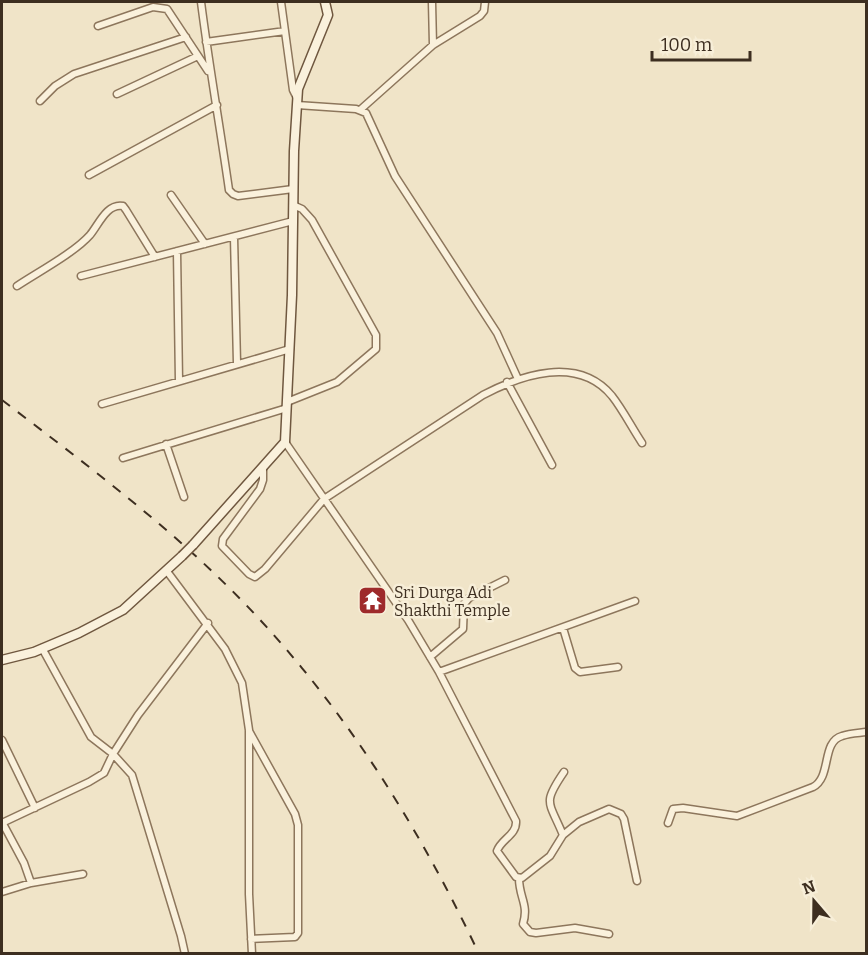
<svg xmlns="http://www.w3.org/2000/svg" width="868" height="955" font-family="Bitter,serif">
<rect width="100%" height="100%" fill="#f0e4c8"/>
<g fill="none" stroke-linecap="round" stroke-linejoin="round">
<defs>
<path id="street" d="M201 2C209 65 220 127 229 190L233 194 238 196 293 189
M281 2 293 90 297 98
M432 2 433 45
M98 26 153 7 167 9 208 71
M206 42 285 31
M117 94 198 56
M40 101 55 86 74 74 186 37
M297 105 356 109 366 113 395 176 497 333 518 379
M360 110 433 45 480 16 484 11 485 2
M89 175 217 105
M171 195 205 244
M234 237 237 363
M177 251 179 381
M81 276 293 221
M17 286C38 272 74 253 90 235 99 224 107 203 123 206L126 210 155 257
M507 382 552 465
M287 402 337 382 376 349V335L312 220 302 209 293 205
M102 404 290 349
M285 442 408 620 439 672 516 821C517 835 501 839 497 851L516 877 522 878 550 856 563 835 579 822 609 809 621 814 624 819 637 881
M166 444 184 497
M123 458 287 408
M263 467V480L260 489 223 539 222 546 249 574 255 577 265 569 324 499 483 395C521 375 578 355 612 396 623 410 632 428 642 443
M166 570 225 649 242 683 249 730V894L252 954
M563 628 575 668 580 672 618 667
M42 648 91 737 113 754 132 775 181 936 185 954
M430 657 463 629 464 604 469 598 505 580
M439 672 635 601
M249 731 295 814 298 825V933L295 937 251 939
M2 740 35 808
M2 822 24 863 31 883
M2 823 89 782 104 773 113 754 138 715 208 623
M668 823 673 809 683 808 737 816 813 787C832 777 821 742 842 736 850 733 859 733 866 732
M563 835C549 801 542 804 564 772
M519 878C519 898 529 904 523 924L530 932 536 933 575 928 609 934
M2 892 31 883 83 874"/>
<path id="secondary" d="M193 545 285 442 292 295 294 151 298 89 328 15 325 2
M2 660 34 652 79 633 123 610 182 556"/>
</defs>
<!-- street casing -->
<use href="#street" stroke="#8d765c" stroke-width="9"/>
<!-- secondary casing -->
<use href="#secondary" stroke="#6f573f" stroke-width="11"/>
<!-- street -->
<use href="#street" stroke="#faf1dc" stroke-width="6"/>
<!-- secondary -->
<use href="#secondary" stroke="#faf1dc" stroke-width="8"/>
<!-- rail -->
<path stroke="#3d2e20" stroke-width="2" stroke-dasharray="10 10" stroke-linecap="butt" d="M2 400C75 456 149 511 216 575 328 682 413 814 479 954"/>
<defs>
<path id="secondary-bridge" d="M182 556 193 545"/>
</defs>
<!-- secondary-bridge casing -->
<use href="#secondary-bridge" stroke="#6f573f" stroke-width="11" stroke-linecap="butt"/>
<!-- secondary-bridge -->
<use href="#secondary-bridge" stroke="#faf1dc" stroke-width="8"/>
</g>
<!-- icons -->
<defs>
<symbol id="temple-square" viewBox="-11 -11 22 22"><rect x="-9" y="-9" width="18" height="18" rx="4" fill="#9e2a2b" stroke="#f7eed8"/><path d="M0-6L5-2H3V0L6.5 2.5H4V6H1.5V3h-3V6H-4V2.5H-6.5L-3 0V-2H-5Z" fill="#fff"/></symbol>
</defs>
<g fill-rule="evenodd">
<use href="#temple-square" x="356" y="584" width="33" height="33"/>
</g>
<g text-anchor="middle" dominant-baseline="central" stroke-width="5" stroke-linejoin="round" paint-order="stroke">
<!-- poi labels -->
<g font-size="16" fill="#3d2e20" stroke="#f7eed8" text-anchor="start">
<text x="394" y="592">Sri Durga Adi<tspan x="394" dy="18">Shakthi Temple</tspan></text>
</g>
</g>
<!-- border -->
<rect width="868" height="955" fill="none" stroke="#3d2e20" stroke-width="6"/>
<!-- north arrow -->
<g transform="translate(814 901) rotate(340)" stroke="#f7eed8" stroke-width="4.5" paint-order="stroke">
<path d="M0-4.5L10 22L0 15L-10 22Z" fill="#3d2e20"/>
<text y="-9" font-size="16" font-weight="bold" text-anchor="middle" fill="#3d2e20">N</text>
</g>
<!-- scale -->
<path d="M652 51v9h98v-9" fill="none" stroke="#3d2e20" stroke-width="3"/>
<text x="661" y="51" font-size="18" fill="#3d2e20" stroke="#f7eed8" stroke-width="4.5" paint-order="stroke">100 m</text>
</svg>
